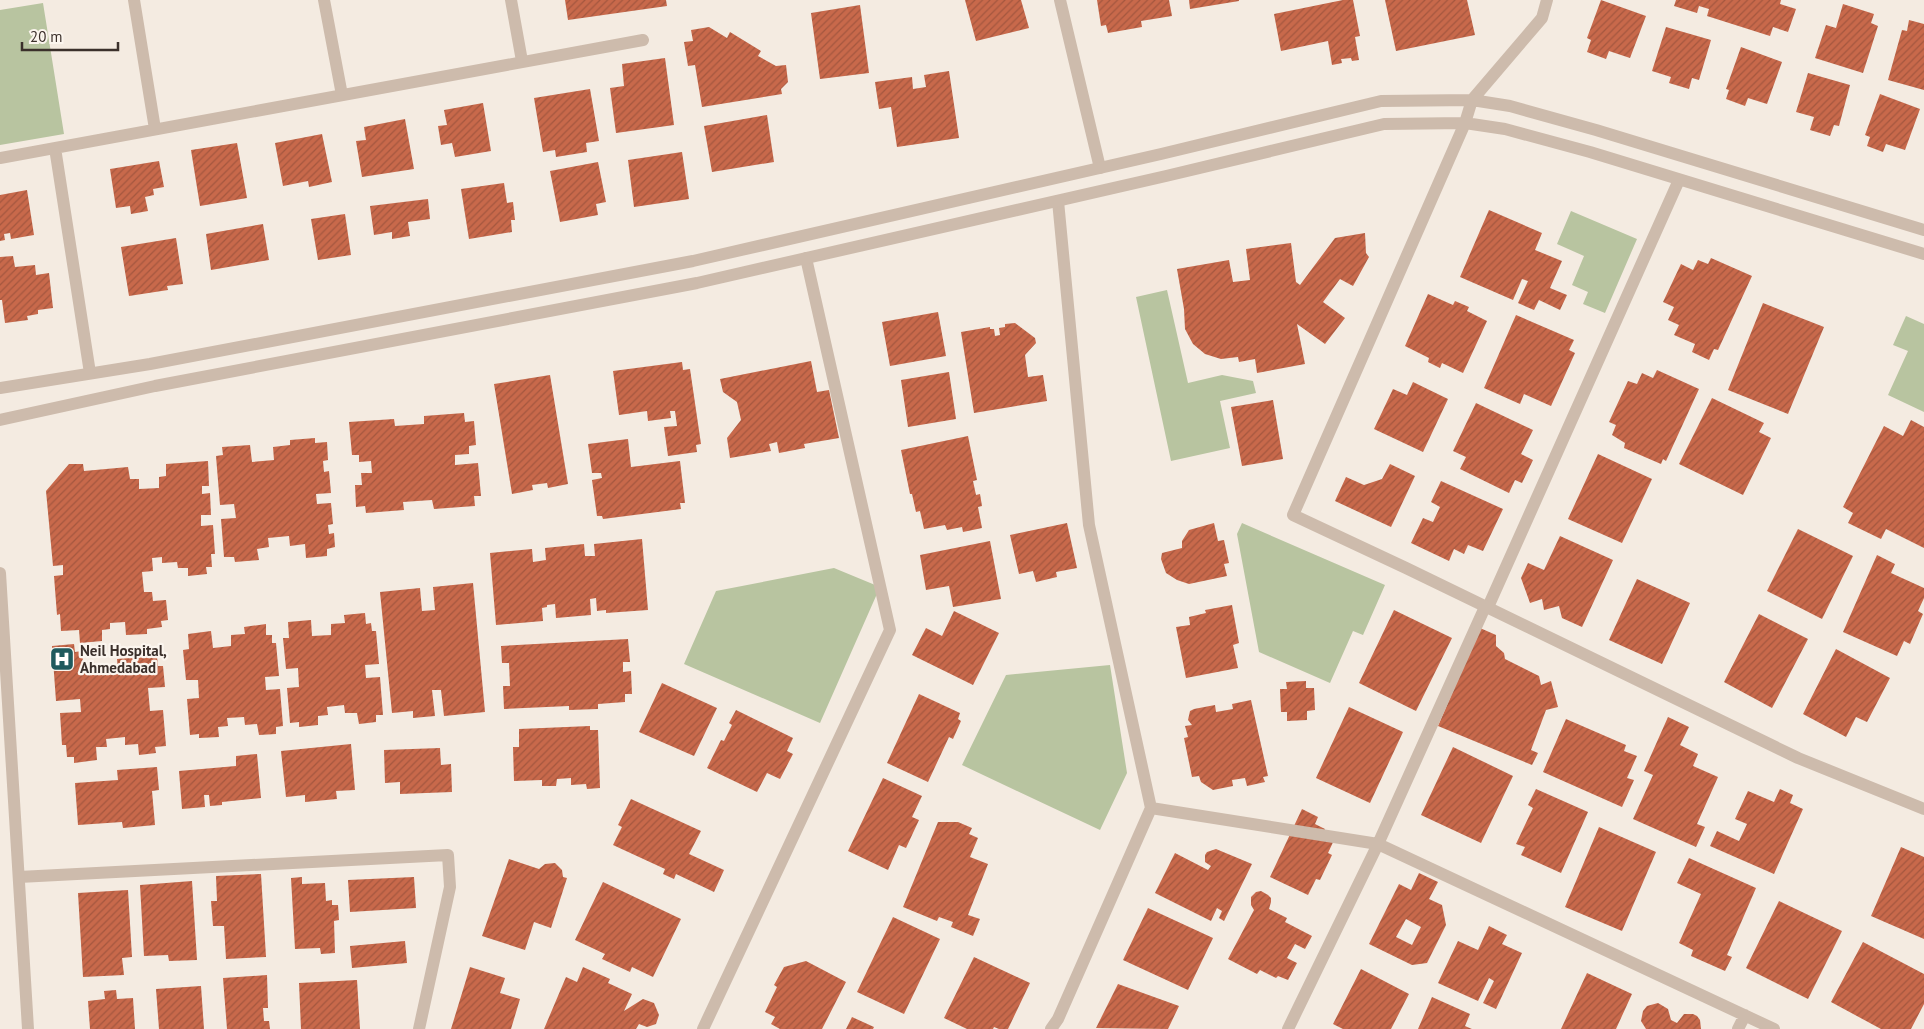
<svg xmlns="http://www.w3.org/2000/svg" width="1924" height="1029" font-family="'PT Sans',sans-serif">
<defs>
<pattern id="building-hatch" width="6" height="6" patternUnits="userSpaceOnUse" patternTransform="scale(1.25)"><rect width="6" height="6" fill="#c8694b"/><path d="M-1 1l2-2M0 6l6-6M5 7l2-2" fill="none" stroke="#a4573f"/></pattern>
</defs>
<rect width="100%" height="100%" fill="#f4ebe1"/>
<!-- green -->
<path fill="#b8c4a0" d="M43 3 64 134 0 145V10Z
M1571 211 1637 239 1605 313 1583 304 1588 292 1572 285 1584 256 1557 244Z
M1167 290 1188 383 1222 375 1253 381 1256 393 1220 401 1230 448 1171 461 1136 297Z
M1906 316 1924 324V412L1888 395 1908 351 1893 345Z
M1242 523 1385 585 1363 635 1353 631 1330 683 1259 652 1237 534Z
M834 568 880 587 820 723 684 664 716 591Z
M1110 665 1127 773 1100 830 962 765 1006 675Z"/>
<!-- building -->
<path fill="url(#building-hatch)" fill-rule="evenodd" d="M565 0H666L667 6 568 20Z
M965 0H1021L1029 28 976 41Z
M1097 0H1169L1172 16 1141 21 1142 27 1108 33 1106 25 1101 26Z
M1189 0H1239V1L1190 9Z
M1343 0H1353L1360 36 1355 37 1359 60 1352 61 1351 58 1341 59 1342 63 1332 65 1328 41 1281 51 1274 14Z
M1385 0H1467L1475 35 1396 51Z
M1601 0 1646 16 1630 58 1609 51 1606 59 1587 52 1591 40 1587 38Z
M1676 0H1781L1780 4 1796 9 1788 32 1773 27 1770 36 1707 16 1709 9 1699 6 1697 13 1674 6Z
M1843 4 1874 14 1871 23 1878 26 1863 73 1815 58 1826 25 1836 28Z
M860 5 869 73 820 79 811 13Z
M1909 20 1924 24V90L1888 80 1902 30 1907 31Z
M709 27 727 38 730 32 761 51 758 56 776 66 786 65 788 82 781 89 782 94 702 107 695 65 688 66 684 42 693 41 691 30Z
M1666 27 1711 40 1699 80 1692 78 1689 89 1669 83 1671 77 1652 71Z
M1741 47 1782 62 1767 104 1748 98 1745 106 1726 99 1729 90 1726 89Z
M665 58 674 125 616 133 610 88 624 86 622 64Z
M949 71 959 138 897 147 891 107 879 109 875 82 912 77 913 89 926 87 924 75Z
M1808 73 1850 85 1839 126 1834 125 1830 136 1810 130 1814 117 1796 112Z
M590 89 599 141 586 143 587 152 556 157 555 150 543 152 534 98Z
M1880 94 1920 109 1905 150 1886 144 1883 152 1867 146 1870 137 1865 135Z
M483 103 491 151 455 157 452 143 441 145 438 126 447 125 444 110Z
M767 115 774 162 712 172 704 126Z
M405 119 414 169 362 177 356 141 366 140 364 127Z
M322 134 332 182 309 187 308 181 283 186 275 143Z
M237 143 247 198 200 206 191 150Z
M682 152 689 199 634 207 628 160Z
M159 161 164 187 153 189 154 195 145 197 148 211 131 214 130 206 116 208 110 169Z
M598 162 606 202 596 204 598 215 560 222 550 171Z
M504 183 507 203 513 202 515 220H511L512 232 469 239 461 189Z
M27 190 34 235 11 239 10 233 4 234 5 240 0 241V195Z
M428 199 430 219 408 222 410 236 392 239V232L374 235 370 206Z
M1489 210 1542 233 1535 250 1562 261 1550 288 1567 295 1560 310 1539 300 1534 310 1518 303 1528 281 1522 279 1513 300 1460 277Z
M345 214 351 255 318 260 311 219Z
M263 224 269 260 211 270 206 234Z
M1365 233 1366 253 1369 257 1353 286 1340 279 1323 302 1345 318 1325 344 1297 324 1305 364 1257 373 1255 359 1239 362 1238 357 1221 359 1205 354 1193 344 1185 329 1184 309 1177 269 1229 260 1233 282 1250 280 1246 249 1291 243 1296 282 1300 285 1335 238Z
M176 238 183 284 167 286 168 290 129 296 121 247Z
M13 256 15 267 35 265 36 275 49 273 53 308 38 310V314L27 316 28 320 5 323 2 300H0V257Z
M1711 258 1752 276 1718 350 1714 349 1709 360 1692 352 1695 344 1674 335 1679 325 1668 320 1674 307 1663 302 1681 264 1693 270 1698 260 1708 264Z
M1428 294 1453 305 1455 301 1469 307 1467 311 1487 321 1463 373 1442 363 1440 368 1428 362 1429 358 1405 346Z
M1763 303 1824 327 1788 414 1728 390Z
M938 312 946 356 890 366 882 322Z
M1516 315 1574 340 1569 350 1575 353 1551 406 1524 394 1520 404 1484 388Z
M1015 323 1035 338 1036 343 1025 355 1028 377 1043 375 1047 401 974 413 961 332 990 327V329H994L995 336 1000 335 999 328 1005 327V324Z
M811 361 817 392 829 390 839 438 804 444 805 448 779 453 777 442 769 444 771 451 730 458 727 438 741 420 737 402 723 392 720 379Z
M682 362 683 370 690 369 701 444 696 445 697 452 668 456 664 427 677 426 675 411H670L671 418 648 421 647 411 619 415 613 371Z
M1657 370 1699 389 1666 461 1663 459 1661 464 1624 448 1625 443 1612 435 1616 425 1609 422 1628 381 1637 384 1642 373 1653 378Z
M949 372 956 419 908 427 901 380Z
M550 375 568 484 548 488 547 483 532 485 533 490 512 494 494 384Z
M1413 382 1448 399 1423 452 1374 429 1393 389 1407 395Z
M1712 398 1764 423 1759 432 1771 438 1743 495 1679 464Z
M1273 400 1283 459 1242 466 1231 407Z
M1476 403 1533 430 1521 454 1533 460 1522 483 1515 480 1509 493 1460 469 1466 457 1453 451Z
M464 413 465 422 474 421 476 445 469 446V454L455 455V465L478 463 481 496H474L475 506 434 509 432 500 403 502 404 510 366 513 365 506 356 507 355 485H362L361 473H372L371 461 359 462V455H352L349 422 394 419 395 426 424 424V416Z
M1911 420 1924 427V548L1886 529 1881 539 1848 523 1853 513 1843 507 1884 426 1903 436Z
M968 436 977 480 973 481 976 495 980 494 982 506 978 507 982 528 963 532 962 527 947 530 945 525 924 529 920 511 916 512 912 494H910L901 450Z
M315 438V443L327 442 328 460 323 461 324 472 329 471 331 493 316 494 317 504 331 503 333 524 328 525 329 534 334 533 335 547 327 549V556L306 558 305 544 290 546 289 536 268 538 269 547 257 549 259 560 235 562 234 557H224L221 519 236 518 234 504 220 505 216 456 223 455 222 447 250 445 252 462 274 460 273 447 290 445V440Z
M628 439 631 467 680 461 685 503H680L681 509 603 519 602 516H597L592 480 602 478 601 473H592L588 444Z
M1598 454 1652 479 1622 543 1568 519Z
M208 461 209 486H202V494L210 493 211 515H201V526L213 525 215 554H211L212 567H206L207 574 188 576V568H178L177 562 162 563V557L152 558 153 571 142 572 144 592H152L153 601 166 600 168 620 161 621 162 627 147 629V634L126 635 125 622 110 623V629L102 630V641L80 643 79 630 61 631 60 614 57 615 54 576 63 575V565L53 566 46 491 69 464H83L84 471 128 467 130 479H139V489L159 488V477L166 476V464Z
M1390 464 1415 476 1391 527 1335 501 1346 477 1364 485 1382 479Z
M1441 481 1503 509 1483 551 1468 545 1464 554 1454 549 1449 561 1411 543 1423 518 1433 522 1440 507 1431 502Z
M1067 523 1077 568 1056 572 1057 577 1036 582 1033 571 1019 574 1010 535Z
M1214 523 1218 541 1224 540 1229 563 1224 564 1227 576 1189 584 1177 580 1166 573 1161 559 1162 553 1182 548V541L1189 530Z
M1798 529 1853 556 1822 619 1767 591Z
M1560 536 1613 560 1582 627 1562 618 1559 606 1544 610 1542 599 1530 603 1521 578 1528 563 1544 570Z
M642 539 648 610 606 613V610L597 611 596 598 590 599 591 615 556 618 555 604 547 605V607L542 608 543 621 496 625 490 553 532 549 533 562 546 560 545 548 584 544 585 556H595L594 544Z
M990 541 1001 599 953 607 949 586 926 590 920 555Z
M1877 555 1895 564 1891 573 1924 588V598L1918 611 1923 614 1910 644 1904 641 1897 656 1843 632Z
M1637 579 1690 603 1662 664 1609 640Z
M473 583 485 712 444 716 441 690H432L435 716 413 718V711L392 713 380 592 420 588 422 611 435 610 433 587Z
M1232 605 1239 643 1233 645 1238 668 1186 678 1176 627 1190 625 1189 617 1206 613 1205 610Z
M1394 610 1452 638 1416 711 1359 683Z
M954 611 999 633 973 685 912 655 926 628 942 636Z
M365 613 366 624 371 623 372 631H376L379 664 365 665 366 678 380 677 383 715H376V722L359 724 357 713H345L344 705 327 707 328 715 318 716V725L299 727V722L290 723 287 688 299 687 298 668 286 669 283 638H289L288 622 311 620 312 636 331 635V624L345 623 344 615Z
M1759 614 1808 639 1772 708 1724 682Z
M266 624V635H272V643H276L279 676 265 677 266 690 280 689 283 726 276 727V734L259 735 257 724 245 725 244 717 227 718 228 726 218 727 219 737 199 738V734L190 735 187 699 199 698 198 680H186L183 650 189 649 188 634 211 631 213 648 231 646V635L245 634 244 627Z
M1480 628 1496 635V646L1504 653 1505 659 1539 676 1541 685 1551 681 1558 707 1546 710 1531 750 1538 753 1532 765 1438 726Z
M628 639 630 662H623V672L631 671 632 694H625V702L598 704V709L569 710V706L504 709 503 686H510L509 663H502L501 646Z
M74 644 75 652 82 651 83 663 94 662 96 671 118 669 117 659 131 658 130 650 156 648 158 666H163L165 687 148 688 150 711 163 710 166 746 155 747 156 753 139 755 138 744 125 745V737L106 739 107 747H96L97 760 74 763V757H67L66 745H62L60 713 81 712 80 699 56 701 52 646Z
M1836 649 1890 678 1867 722 1856 717 1846 737 1803 714Z
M1306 681V688H1314L1315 710 1307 711V720L1287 721V712H1281L1280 689H1287L1286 682Z
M662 683 717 708 694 756 639 732Z
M919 694 960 713 958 719 961 721 953 739 949 737 928 782 887 763Z
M1251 700 1268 776 1263 777 1265 782 1247 786 1245 778 1232 780 1233 786 1213 790 1201 782 1199 776 1192 777 1184 738 1188 737 1185 726 1192 725 1188 720 1190 711 1194 709 1215 705 1216 712 1233 709 1232 704Z
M1349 707 1403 732 1370 803 1316 778Z
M736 710 793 738 787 751 793 754 780 779 767 773 757 792 707 768 721 740 724 741 732 725 729 723Z
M1668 717 1689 727 1680 745 1698 754 1693 766 1718 777 1697 824 1705 827 1696 847 1633 819 1653 775 1644 771Z
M1566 719 1626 745 1624 751 1637 756 1627 778 1634 780 1622 807 1543 772Z
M590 726V730H598L600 788 587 789 586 784 571 785V778L557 779 556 786H542V780L514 781 513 747H519V729Z
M351 744 355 790 336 791 337 799 305 802V795L286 797 281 751Z
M1453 747 1513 776 1481 843 1421 815Z
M440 748 441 765 451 764 452 792 400 794V782L385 783 384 750Z
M257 754 261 798 222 802V805L210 806 209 795H204L205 807 182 809 179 771 236 766V756Z
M157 767 159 790 152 791 155 825 123 828 122 822 78 825 75 783 118 780 117 770Z
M883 778 922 796 912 817 919 820 906 848 899 845 888 870 848 851Z
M1536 789 1588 812 1561 873 1521 855 1525 847 1516 844 1533 808 1528 805Z
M1780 789 1793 795 1790 803 1803 809 1774 874 1710 846 1717 831 1739 841 1747 824 1735 819 1748 791 1774 802Z
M631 799 701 831 689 854 724 870 714 892 676 874 674 879 663 874 665 869 613 845 622 827 618 825Z
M1302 809 1318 817 1315 824 1325 829 1323 833 1335 838 1328 853 1332 855 1320 880 1316 879 1308 895 1270 877Z
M938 822H958L972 828 969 834 978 838 970 857 988 864 968 915 980 919 973 936 951 927 953 922 939 917 937 921 903 907Z
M1599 827 1656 852 1622 931 1565 907Z
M1901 847 1924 857V939L1871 916Z
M1216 849 1252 864 1224 921 1219 918 1222 911 1217 908 1211 921 1155 893 1175 853 1208 870 1211 866 1205 862V855L1207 852Z
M1689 858 1756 888 1727 955 1732 957 1725 971 1691 956 1693 950 1679 943 1701 894 1677 883Z
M509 859 539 869 545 864 555 863 562 870 563 877 567 878 551 928 534 922 525 950 482 936Z
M1419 873 1438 882 1429 899 1442 905 1446 925 1427 963 1412 965 1369 944 1399 884 1411 890ZM1406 919 1421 927 1412 945 1396 937Z
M261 874 266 957 226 959 224 926H213L211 901H217L216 876Z
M302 877V884L325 883 326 901 332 900V905H338L339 920 334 921 335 953 321 954 320 948 295 949 291 878Z
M414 877 416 908 350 912 348 880Z
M192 881 197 960 169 961 168 955 144 956 140 885Z
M603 882 681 919 653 977 632 967 630 972 602 959 605 954 575 940Z
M128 890 132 957 122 958 124 975 83 977 78 893Z
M1261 891 1268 895 1271 898V902L1269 909 1287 918 1285 922 1312 936 1305 949 1295 944 1287 958 1297 963 1288 980 1278 976 1276 978 1260 970 1257 974 1228 959 1254 910 1251 905V897L1256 892Z
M1779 901 1842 931 1808 999 1746 968Z
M1148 908 1213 938 1188 990 1123 960Z
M893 917 940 939 904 1014 857 992Z
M1489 926 1507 935 1502 944 1522 953 1496 1009 1483 1003 1494 981 1489 978 1478 1001 1438 983 1458 941 1478 950Z
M405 941 407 963 352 968 350 946Z
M1863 942 1924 974V1004L1911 1029H1881L1831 1002Z
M974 957 1030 983 1008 1029H999L994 1027 993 1029H967L944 1018Z
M806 961 846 982 822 1029H780L771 1024 775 1017 765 1012 777 987 774 985 784 967Z
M470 967 505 978 500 993 520 999 511 1029H451Z
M583 967 610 979 608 983 632 994 624 1011 643 999 654 1003 659 1015 656 1024 647 1027 639 1024 636 1029H544L566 977 577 982Z
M1361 969 1409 994 1391 1029H1343L1333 1024Z
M1587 973 1632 994 1616 1029H1561Z
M267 975 268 1008H263L264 1021H269L270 1029H227L223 978Z
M357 980 360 1029H301L299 983Z
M1118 984 1179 1006 1168 1029 1096 1028Z
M201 986 204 1029H159L156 989Z
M116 990 117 999 133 998 135 1029H90L88 1001 105 999 104 991Z
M1432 997 1470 1014 1465 1026 1472 1029H1418Z
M1658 1003 1668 1009 1671 1020 1677 1023 1684 1014H1693L1697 1016 1700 1020 1701 1029H1646L1641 1021 1643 1011 1647 1006Z
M852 1017 874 1027 873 1029H846Z"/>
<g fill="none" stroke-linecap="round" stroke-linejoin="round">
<!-- minor -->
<path stroke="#cdbbac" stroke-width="12" d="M134 0 155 129
M324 0 342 95
M511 0 522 61
M1060 0 1100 168
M55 148 90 373
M0 158 643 40
M1151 808 1378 844 1485 607H1488L1679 180
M19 877 448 855 450 887 419 1029
M703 1029 890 630 806 258
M1051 1029 1058 1019 1151 808 1089 525 1058 201
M1288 1029 1378 844 1774 1029
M1738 1029 1745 1015"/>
<!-- tertiary -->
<path stroke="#cdbbac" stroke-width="12" d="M1547 0 1542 18 1472 100 1465 123 1293 515 1406 568 1798 758 1924 809
M0 388 150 364 693 261 1161 154 1381 101 1472 100 1510 106 1596 130 1924 230
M0 420 155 386 697 283 1166 176 1384 124 1465 123 1505 129 1590 152 1924 254
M0 573 28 1029"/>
</g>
<!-- icons -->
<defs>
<symbol id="hospital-square" viewBox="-11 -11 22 22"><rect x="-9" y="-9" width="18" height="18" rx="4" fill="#1f5a5e" stroke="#fbf5ee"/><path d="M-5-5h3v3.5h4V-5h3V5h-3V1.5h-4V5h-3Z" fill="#fff"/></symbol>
</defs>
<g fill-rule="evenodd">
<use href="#hospital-square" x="48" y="645" width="28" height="28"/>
</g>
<g text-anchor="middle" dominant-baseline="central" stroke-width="4.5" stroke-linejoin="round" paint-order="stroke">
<!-- poi labels -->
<g font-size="15" font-weight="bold" fill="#3b302b" stroke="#fbf5ee" text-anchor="start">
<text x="80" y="650">Neil Hospital,<tspan x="80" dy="17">Ahmedabad</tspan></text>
</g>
</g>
<!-- scale -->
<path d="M22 42v8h96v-8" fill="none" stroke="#3b302b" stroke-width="2.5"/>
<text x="30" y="42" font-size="15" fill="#3b302b" stroke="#fbf5ee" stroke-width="4" paint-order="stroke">20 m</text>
</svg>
